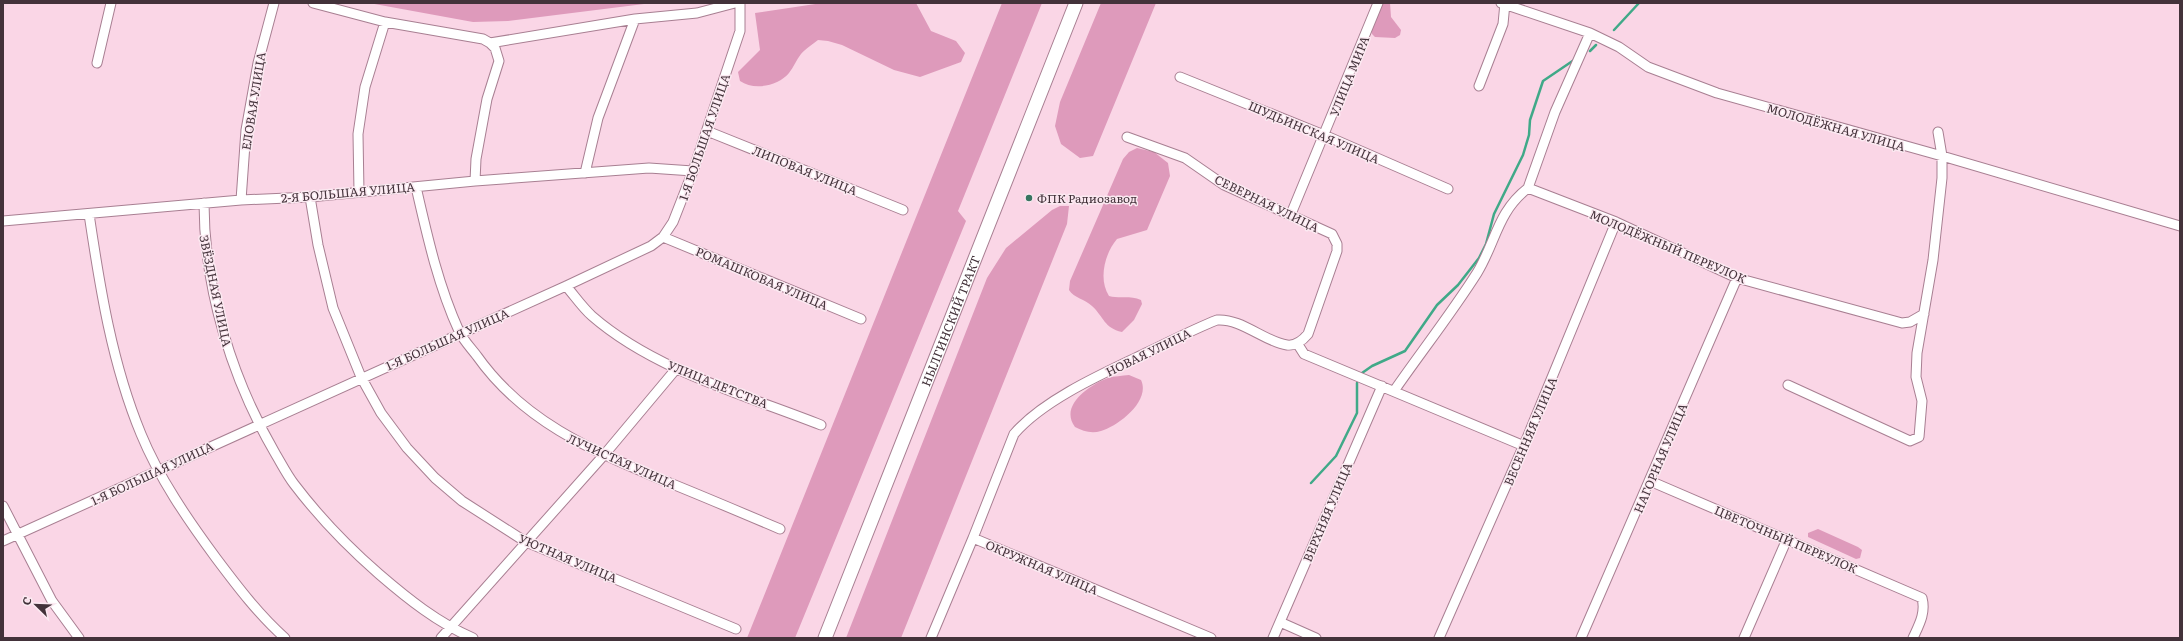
<svg xmlns="http://www.w3.org/2000/svg" width="2183" height="641" font-family="Literata,serif">
<rect width="100%" height="100%" fill="#fad6e6"/>
<!-- green -->
<path fill="#de9abb" d="M369 3H652L508 21 473 22Z
M822 3H916L931 31 956 41 965 53 961 62 920 77 894 70 842 45 828 41 818 40C812 45 805 49 801 54 796 60 794 67 789 73 778 86 754 91 740 81L738 72 760 50 755 13Z
M1002 3H1042L958 211 966 221 795 638H747Z
M1101 3H1156L1093 156 1080 158 1061 144 1055 126 1060 102Z
M1382 3H1390L1391 17 1401 30 1400 35 1395 38 1375 37 1372 34 1371 27Z
M1137 148 1154 152 1168 163 1170 176 1147 230 1117 239C1105 253 1098 279 1109 296 1120 299 1130 295 1141 300L1142 304 1134 320 1122 332C1104 328 1104 317 1092 306 1085 299 1074 298 1069 290L1070 281 1123 159 1129 152Z
M1060 206H1069L1067 224 901 638H846L987 278 1006 248 1052 210Z
M1129 375 1141 380C1151 401 1118 426 1101 431 1091 434 1083 431 1075 427 1059 406 1089 385 1108 378 1114 376 1122 376 1129 375Z
M1818 529 1858 547 1862 550 1860 558 1856 559 1808 537V533Z"/>
<g fill="none" stroke-linecap="round" stroke-linejoin="round">
<!-- stream -->
<path stroke="#40a988" stroke-width="2.5" d="M1614 30 1639 3
M1590 51 1596 45
M1362 373 1372 366 1405 351 1437 305 1458 285 1479 258 1486 244 1494 214 1523 155 1529 135 1530 120 1543 81 1574 60
M1311 483 1336 456 1357 413V383"/>
<defs>
<path id="street" d="M313 3 385 22 483 39 490 43 635 19 697 13 735 3
M1501 3 1590 33 1619 47 1648 67 1717 93 1942 156 2180 226
M97 63 111 3
M1180 77 1324 135 1448 189
M1479 86 1503 24 1505 3
M707 131 903 210
M585 173 598 118 635 19
M475 181 476 159 487 99 499 61 495 48 490 43
M416 187C427 235 438 285 459 331 463 340 471 348 477 356 523 421 589 449 660 479 700 495 740 512 780 529
M1528 188 1616 222 1737 278 1902 323 1910 322 1924 314
M359 192 358 134 365 87 385 22
M310 197 318 245 333 308 361 377 381 413 407 448 435 478 462 501 526 542 736 629
M241 200 246 130 258 63 274 3
M204 203C204 289 232 379 275 453 281 463 287 475 294 484 319 517 348 547 379 574 408 599 438 623 473 638
M89 214C100 288 112 364 141 434 159 478 188 520 216 558 237 586 259 615 285 638
M1291 214 1378 3
M3 221 241 200 310 197 475 181 649 168 693 171
M663 237 861 319
M566 286C574 295 582 307 592 316 654 370 745 395 821 425
M1297 343 1304 354 1524 446
M1788 385 1910 441 1919 437 1922 401 1916 377 1917 353 1933 260 1942 178V156L1938 132
M1394 391C1421 352 1451 314 1477 273 1496 242 1497 212 1528 188L1555 112 1590 33
M1650 481 1922 598C1926 613 1919 625 1913 638
M3 506 52 601 79 638
M973 538 1014 434C1044 399 1106 372 1148 352 1171 341 1194 329 1217 320 1241 318 1265 342 1287 345 1295 346 1303 340 1308 334L1337 251V244L1332 234 1224 185 1185 158 1127 137
M3 541 566 286 651 246 663 237 673 222 693 171 740 31V3
M1280 622 1316 638
M441 638 604 455 676 369
M931 638 973 538 1211 638
M1273 638 1382 386
M1439 638 1527 438 1616 222
M1581 638 1737 278
M1744 638 1787 539"/>
<g id="secondary">
<path id="s1" d="M825 638 1076 3"/>
</g>
</defs>
<!-- street casing -->
<use href="#street" stroke="#a87f92" stroke-width="11"/>
<!-- secondary casing -->
<use href="#secondary" stroke="#a87f92" stroke-width="15"/>
<!-- street -->
<use href="#street" stroke="#fff" stroke-width="9"/>
<!-- secondary -->
<use href="#secondary" stroke="#fff" stroke-width="13"/>
</g>
<!-- markers -->
<circle fill="#377460" stroke="#fbe9f1" stroke-width="1.5" cx="1029" cy="198" r="4"/>
<g text-anchor="middle" dominant-baseline="central" stroke-width="3" stroke-linejoin="round" paint-order="stroke">
<!-- street labels -->
<g font-size="12" fill="#43323a" stroke="#fbe9f1">
<text transform="translate(1349 76) rotate(-68)">УЛИЦА МИРА</text>
<text transform="translate(253 101) rotate(-81)">ЕЛОВАЯ УЛИЦА</text>
<text transform="translate(1836 127) rotate(16)">МОЛОДЁЖНАЯ УЛИЦА</text>
<text transform="translate(1314 132) rotate(23)">ШУДЬИНСКАЯ УЛИЦА</text>
<text transform="translate(704 137) rotate(-71)">1-Я БОЛЬШАЯ УЛИЦА</text>
<text transform="translate(805 170) rotate(22)">ЛИПОВАЯ УЛИЦА</text>
<text transform="translate(348 192) rotate(-5)">2-Я БОЛЬШАЯ УЛИЦА</text>
<text transform="translate(1267 203) rotate(26)">СЕВЕРНАЯ УЛИЦА</text>
<text transform="translate(1668 246) rotate(23)">МОЛОДЁЖНЫЙ ПЕРЕУЛОК</text>
<text transform="translate(762 278) rotate(23)">РОМАШКОВАЯ УЛИЦА</text>
<text transform="translate(216 291) rotate(78)">ЗВЁЗДНАЯ УЛИЦА</text>
<text stroke="none"><textPath href="#s1" startOffset="341">НЫЛГИНСКИЙ ТРАКТ</textPath></text>
<text transform="translate(447 339) rotate(-24)">1-Я БОЛЬШАЯ УЛИЦА</text>
<text transform="translate(1148 352) rotate(-26)">НОВАЯ УЛИЦА</text>
<text transform="translate(718 384) rotate(22)">УЛИЦА ДЕТСТВА</text>
<text transform="translate(1530 431) rotate(-67)">ВЕСЕННЯЯ УЛИЦА</text>
<text transform="translate(1660 458) rotate(-67)">НАГОРНАЯ УЛИЦА</text>
<text transform="translate(622 461) rotate(24)">ЛУЧИСТАЯ УЛИЦА</text>
<text transform="translate(152 473) rotate(-25)">1-Я БОЛЬШАЯ УЛИЦА</text>
<text transform="translate(1327 512) rotate(-67)">ВЕРХНЯЯ УЛИЦА</text>
<text transform="translate(1786 539) rotate(23)">ЦВЕТОЧНЫЙ ПЕРЕУЛОК</text>
<text transform="translate(568 558) rotate(23)">УЮТНАЯ УЛИЦА</text>
<text transform="translate(1042 567) rotate(23)">ОКРУЖНАЯ УЛИЦА</text>
</g>
<!-- poi labels -->
<g font-size="12" fill="#43323a" stroke="#fbe9f1" text-anchor="start">
<text x="1037" y="198">ФПК Радиозавод</text>
</g>
</g>
<!-- border -->
<rect width="2183" height="641" fill="none" stroke="#43323a" stroke-width="8"/>
<!-- north arrow -->
<g transform="translate(36 605) rotate(293)" stroke="#fbe9f1" stroke-width="3" paint-order="stroke">
<path d="M0-3L7 15L0 10L-7 15Z" fill="#43323a"/>
<text y="-6" font-size="11" font-weight="bold" text-anchor="middle" fill="#43323a">С</text>
</g>
</svg>
